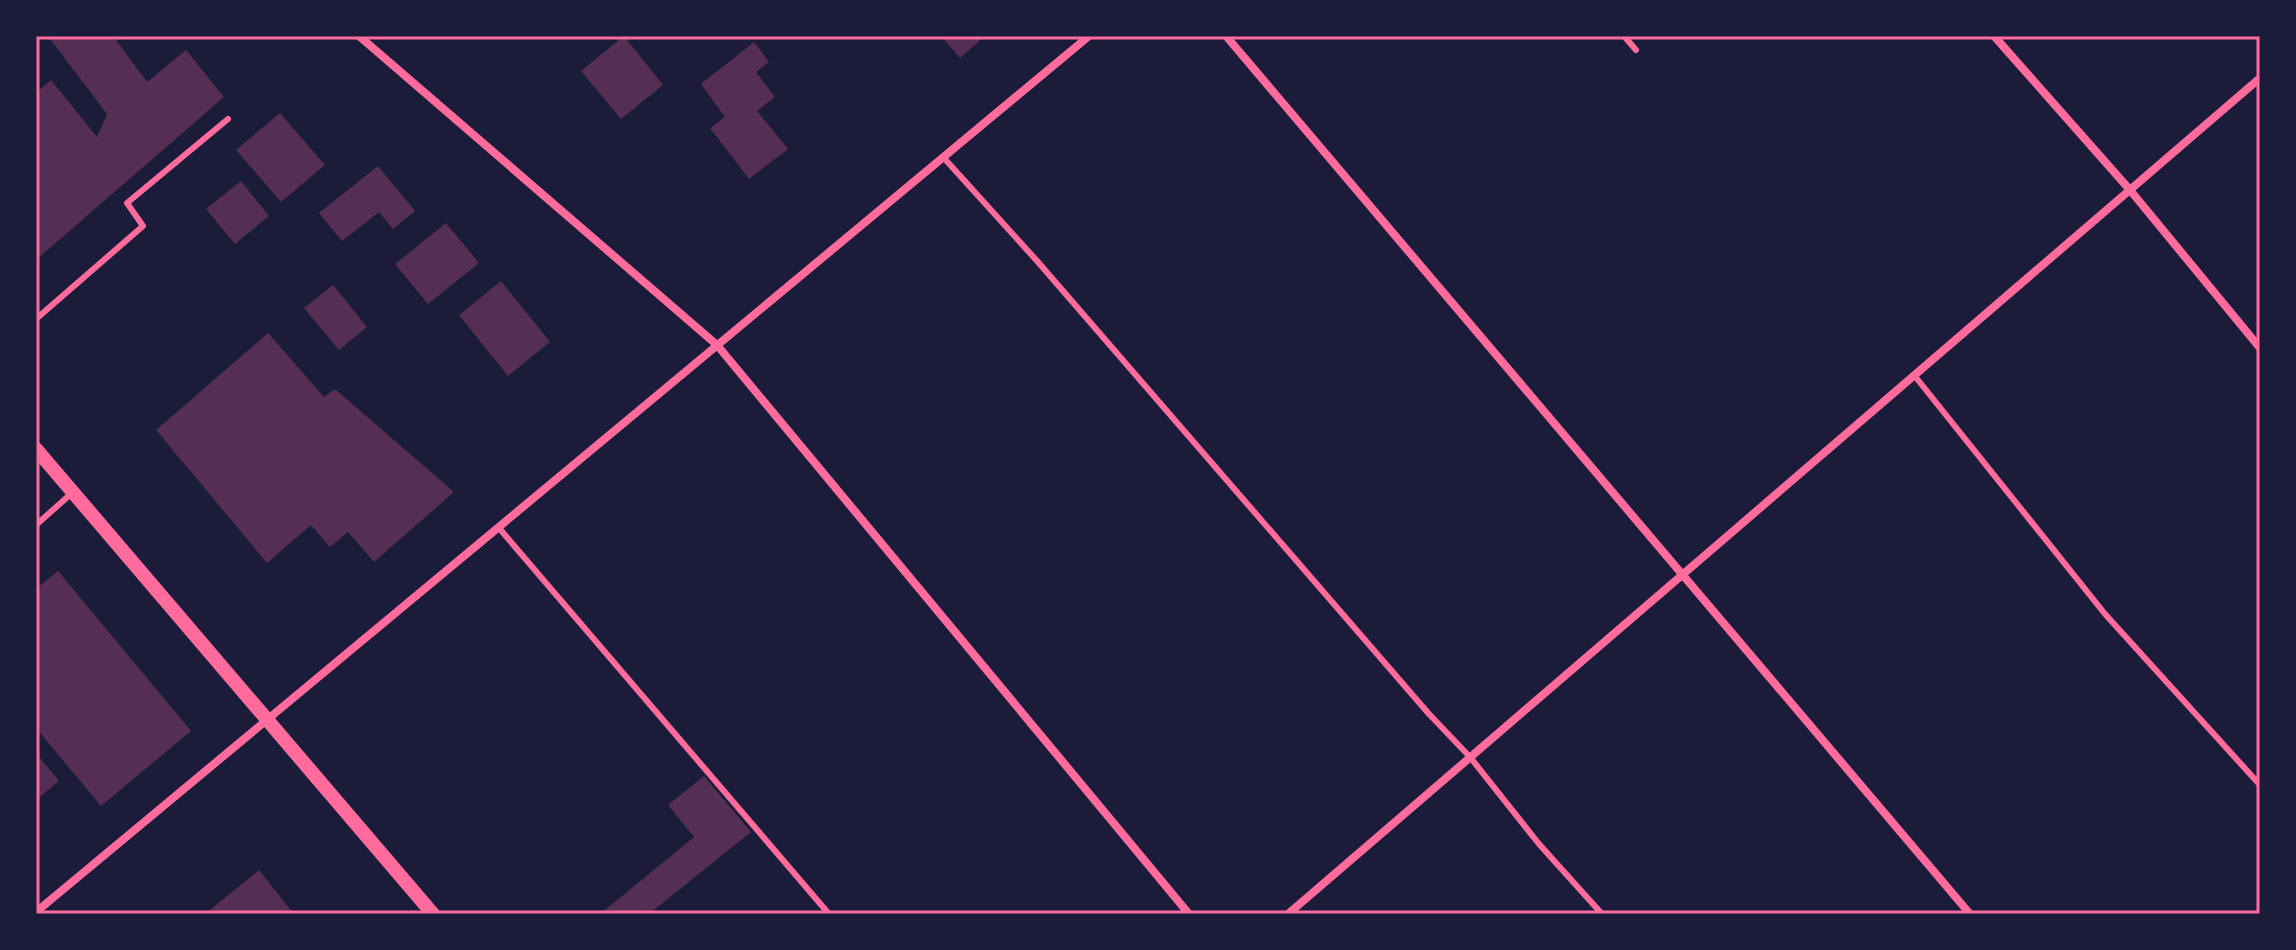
<svg xmlns="http://www.w3.org/2000/svg" width="2296" height="950" font-family="'Fira Sans',sans-serif">
<rect width="100%" height="100%" fill="#1b1b3a"/>
<!-- building -->
<path fill="#542f53" d="M48 36H113L147 82 186 50 224 97 36 260V93L51 80 97 137 107 114Z
M624 36 663 85 621 119 581 71Z
M941 36H985L960 58Z
M754 42 769 62 756 72 775 97 757 111 788 149 749 179 710 128 725 117 701 84Z
M280 113 325 165 281 202 236 150Z
M378 166 415 211 393 229 379 212 342 241 319 213Z
M241 181 269 216 235 244 206 209Z
M446 223 479 263 428 304 395 264Z
M501 281 550 342 508 376 459 315Z
M333 285 367 327 339 350 304 308Z
M268 333 324 397 335 389 454 492 374 562 348 532 330 547 311 525 267 563 156 430Z
M58 571 191 731 101 806 36 728V589Z
M36 753 59 781 36 800Z
M704 776 751 832 649 914H600L694 837 668 805Z
M259 870 294 914H205Z"/>
<g fill="none" stroke-linecap="round" stroke-linejoin="round">
<!-- service -->
<path stroke="#ff6b9d" stroke-width="6" d="M1624 36 1636 50
M943 157 1038 262 1429 714 1470 757 1539 844 1602 914
M36 319 143 226 127 203 228 119
M1914 375 2105 614 2260 785
M36 525 73 492
M499 528 829 914"/>
<!-- minor -->
<path stroke="#ff6b9d" stroke-width="8" d="M359 36 717 345 1189 914
M1226 36 1970 914
M1994 36 2130 190 2260 348
M36 912 1089 36
M1288 914 2260 78"/>
<!-- tertiary -->
<path stroke="#ff6b9d" stroke-width="14" d="M36 449 433 914"/>
</g>
<!-- border -->
<rect width="2296" height="950" fill="none" stroke="#1b1b3a" stroke-width="76"/>
<rect x="38" y="38" width="2220" height="874" fill="none" stroke="#ff6b9d" stroke-width="3"/>
</svg>
